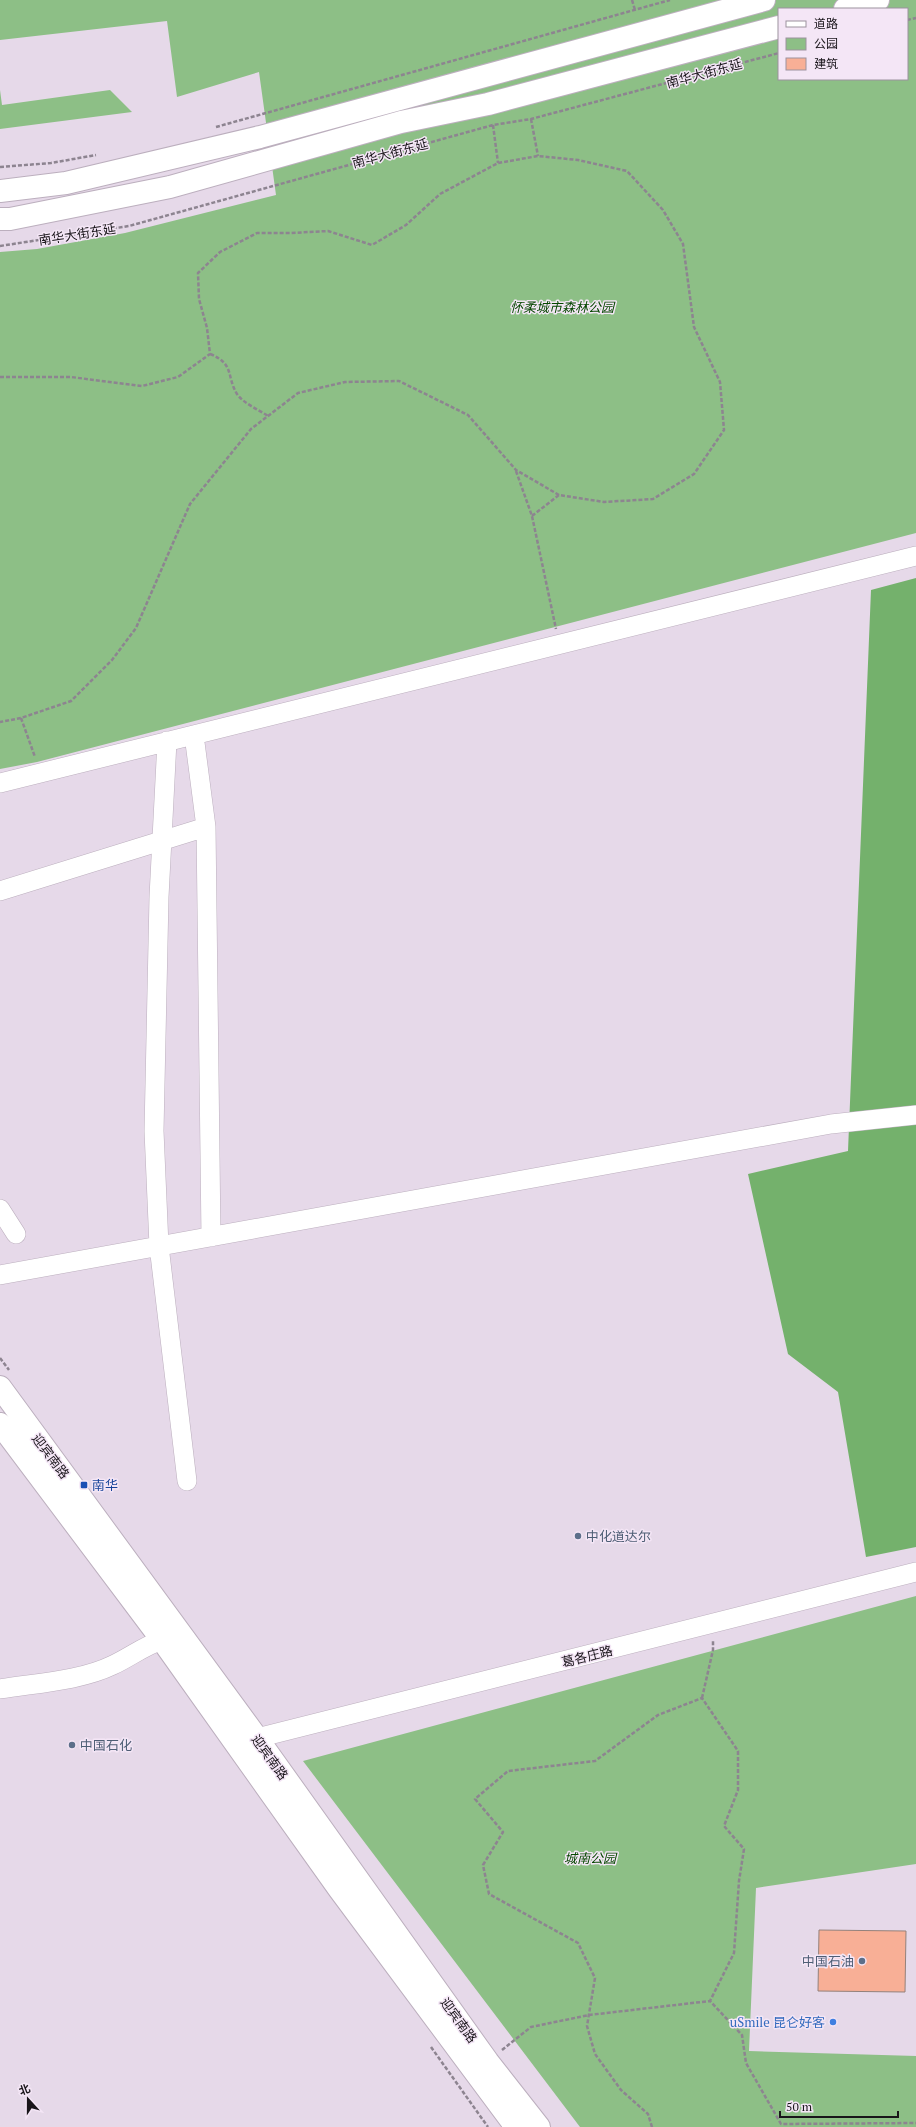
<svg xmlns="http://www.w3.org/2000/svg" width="916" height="2127" font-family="'PT Serif','Noto Sans SC',serif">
<rect width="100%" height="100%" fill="#e6d9e9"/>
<!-- green -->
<path fill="#8dbf86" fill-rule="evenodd" d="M0 0H916V533L37 762 0 769V252L37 249 125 233 276 195 259 72 177 97 167 21 0 40ZM779 9H907V79H779Z
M0 90 2 105 110 90 132 112 0 129Z
M916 1596V1864L756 1888 749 2051 916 2056V2127H580L303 1761Z"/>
<!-- forest -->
<path fill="#74b16c" d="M916 578V1547L866 1557 838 1392 788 1354 748 1174 848 1151 871 590Z"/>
<!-- building -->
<path fill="#f8af96" stroke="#94817b" d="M819 1930 906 1931 905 1992 818 1991Z"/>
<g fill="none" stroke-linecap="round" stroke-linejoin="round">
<defs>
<path id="minor" d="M194 735 206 827 211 1237
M167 741 159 897 154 1131 159 1246 187 1481
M0 783 916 556
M0 891 206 827
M0 1209 16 1234
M0 1275 831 1124 916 1115
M0 1689C36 1683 80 1681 113 1665 130 1657 144 1646 162 1640
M257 1738 916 1572"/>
<path id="major" d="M845 9 878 0
M0 191 66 183 260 137 764 0
M0 219H10L170 187 401 122 488 104 779 27
M0 1387 257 1738 488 2062 539 2127
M0 1424 162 1640 339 1889 516 2127"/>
</defs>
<!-- minor casing -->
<use href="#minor" stroke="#bcafbe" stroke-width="20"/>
<!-- major casing -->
<use href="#major" stroke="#bcafbe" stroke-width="24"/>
<!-- path -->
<path stroke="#8d8490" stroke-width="2.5" stroke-dasharray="4 2" stroke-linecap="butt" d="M632 0 635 10
M907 20 916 18
M531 119 538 156
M493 125 498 163
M216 127 670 0
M0 167 51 163 96 155
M0 246 129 226 493 125 531 119 779 53
M210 354C235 364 226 376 237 394 243 403 259 410 268 416
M0 377H71L142 386 178 377 210 354 207 328 199 299 198 273 220 252 257 233H291L328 231 372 245 406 225 440 194 498 163 538 156 578 160 627 171 663 210 683 244 694 327 720 382 724 430 694 474 653 499 604 502 559 495 516 470 468 415 399 381 345 382 298 393 251 429 190 504 136 628 112 660 71 701 21 718 0 722
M516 471 532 516 556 629
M532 516 559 495
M21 718 35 757
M0 1358 9 1370
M702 1698 713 1650V1640
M431 2047 488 2127
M502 2050 531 2027 589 2015 710 2001
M652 2127 648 2114 621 2090 595 2054 587 2026 595 1978 578 1943 489 1894 483 1865 503 1832 475 1799 508 1771 595 1761 658 1715 702 1698 738 1751V1790L724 1826 744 1849 739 1881 734 1953 710 2001 742 2035 746 2063 781 2124 916 2123"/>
<!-- minor -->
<use href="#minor" stroke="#fff" stroke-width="19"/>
<!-- major -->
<use href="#major" stroke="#fff" stroke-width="22"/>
</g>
<!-- markers -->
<rect fill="#1a4fb4" stroke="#f4e6f6" stroke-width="1.5" x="80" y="1481" width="8" height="8" rx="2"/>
<g fill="#5c6f8a" stroke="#f4e6f6" stroke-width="1.5">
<circle cx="578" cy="1536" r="4"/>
<circle cx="72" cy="1745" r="4"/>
<circle cx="862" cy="1961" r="4"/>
</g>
<circle fill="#3f7fe0" stroke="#f4e6f6" stroke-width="1.5" cx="833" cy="2022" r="4"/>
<g text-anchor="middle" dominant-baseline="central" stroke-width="3" stroke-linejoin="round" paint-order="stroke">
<!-- street labels -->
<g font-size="13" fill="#19151a" stroke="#f4e6f6">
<text transform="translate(704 73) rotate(-15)">南华大街东延</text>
<text transform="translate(390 153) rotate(-15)">南华大街东延</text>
<text transform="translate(77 234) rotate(-9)">南华大街东延</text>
<text transform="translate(51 1456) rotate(53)">迎宾南路</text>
<text transform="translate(587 1656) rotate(-14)">葛各庄路</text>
<text transform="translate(270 1757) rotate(54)">迎宾南路</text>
<text transform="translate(459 2020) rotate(54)">迎宾南路</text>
</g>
<!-- park labels -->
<g font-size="13" font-style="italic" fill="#064800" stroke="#f4e6f6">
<text x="562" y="307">怀柔城市森林公园</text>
<text x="590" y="1858">城南公园</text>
</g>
<!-- transit labels -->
<g font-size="13" fill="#164399" stroke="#f4e6f6" text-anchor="start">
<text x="92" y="1485">南华</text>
</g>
<!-- service labels -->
<g font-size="13" fill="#4e5e75" stroke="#f4e6f6" text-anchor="start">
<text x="586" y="1536">中化道达尔</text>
<text x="80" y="1745">中国石化</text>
<text x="854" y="1961" text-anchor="end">中国石油</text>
</g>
<!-- shop labels -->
<g font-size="13" fill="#366cbe" stroke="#f4e6f6" text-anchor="end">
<text x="825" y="2022">uSmile 昆仑好客</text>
</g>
</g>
<!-- legend -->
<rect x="778" y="8" width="130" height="72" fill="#f4e6f6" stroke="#9c929e"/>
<rect x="786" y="21" width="20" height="6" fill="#ffffff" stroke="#9c929e"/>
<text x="814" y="28" font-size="12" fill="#19151a">道路</text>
<rect x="786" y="38" width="20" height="12" fill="#8dbf86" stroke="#9c929e"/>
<text x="814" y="48" font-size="12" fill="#19151a">公园</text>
<rect x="786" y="58" width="20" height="12" fill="#f8af96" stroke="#9c929e"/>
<text x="814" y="68" font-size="12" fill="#19151a">建筑</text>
<!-- north arrow -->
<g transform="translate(28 2099) rotate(339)" stroke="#f4e6f6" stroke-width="3" paint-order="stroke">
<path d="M0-3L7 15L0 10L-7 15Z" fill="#19151a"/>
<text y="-6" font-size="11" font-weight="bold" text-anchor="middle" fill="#19151a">北</text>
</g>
<!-- scale -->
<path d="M780 2111v6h118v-6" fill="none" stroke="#19151a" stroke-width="2"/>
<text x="786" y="2111" font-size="12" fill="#19151a" stroke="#f4e6f6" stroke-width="3" paint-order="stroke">50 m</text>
</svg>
